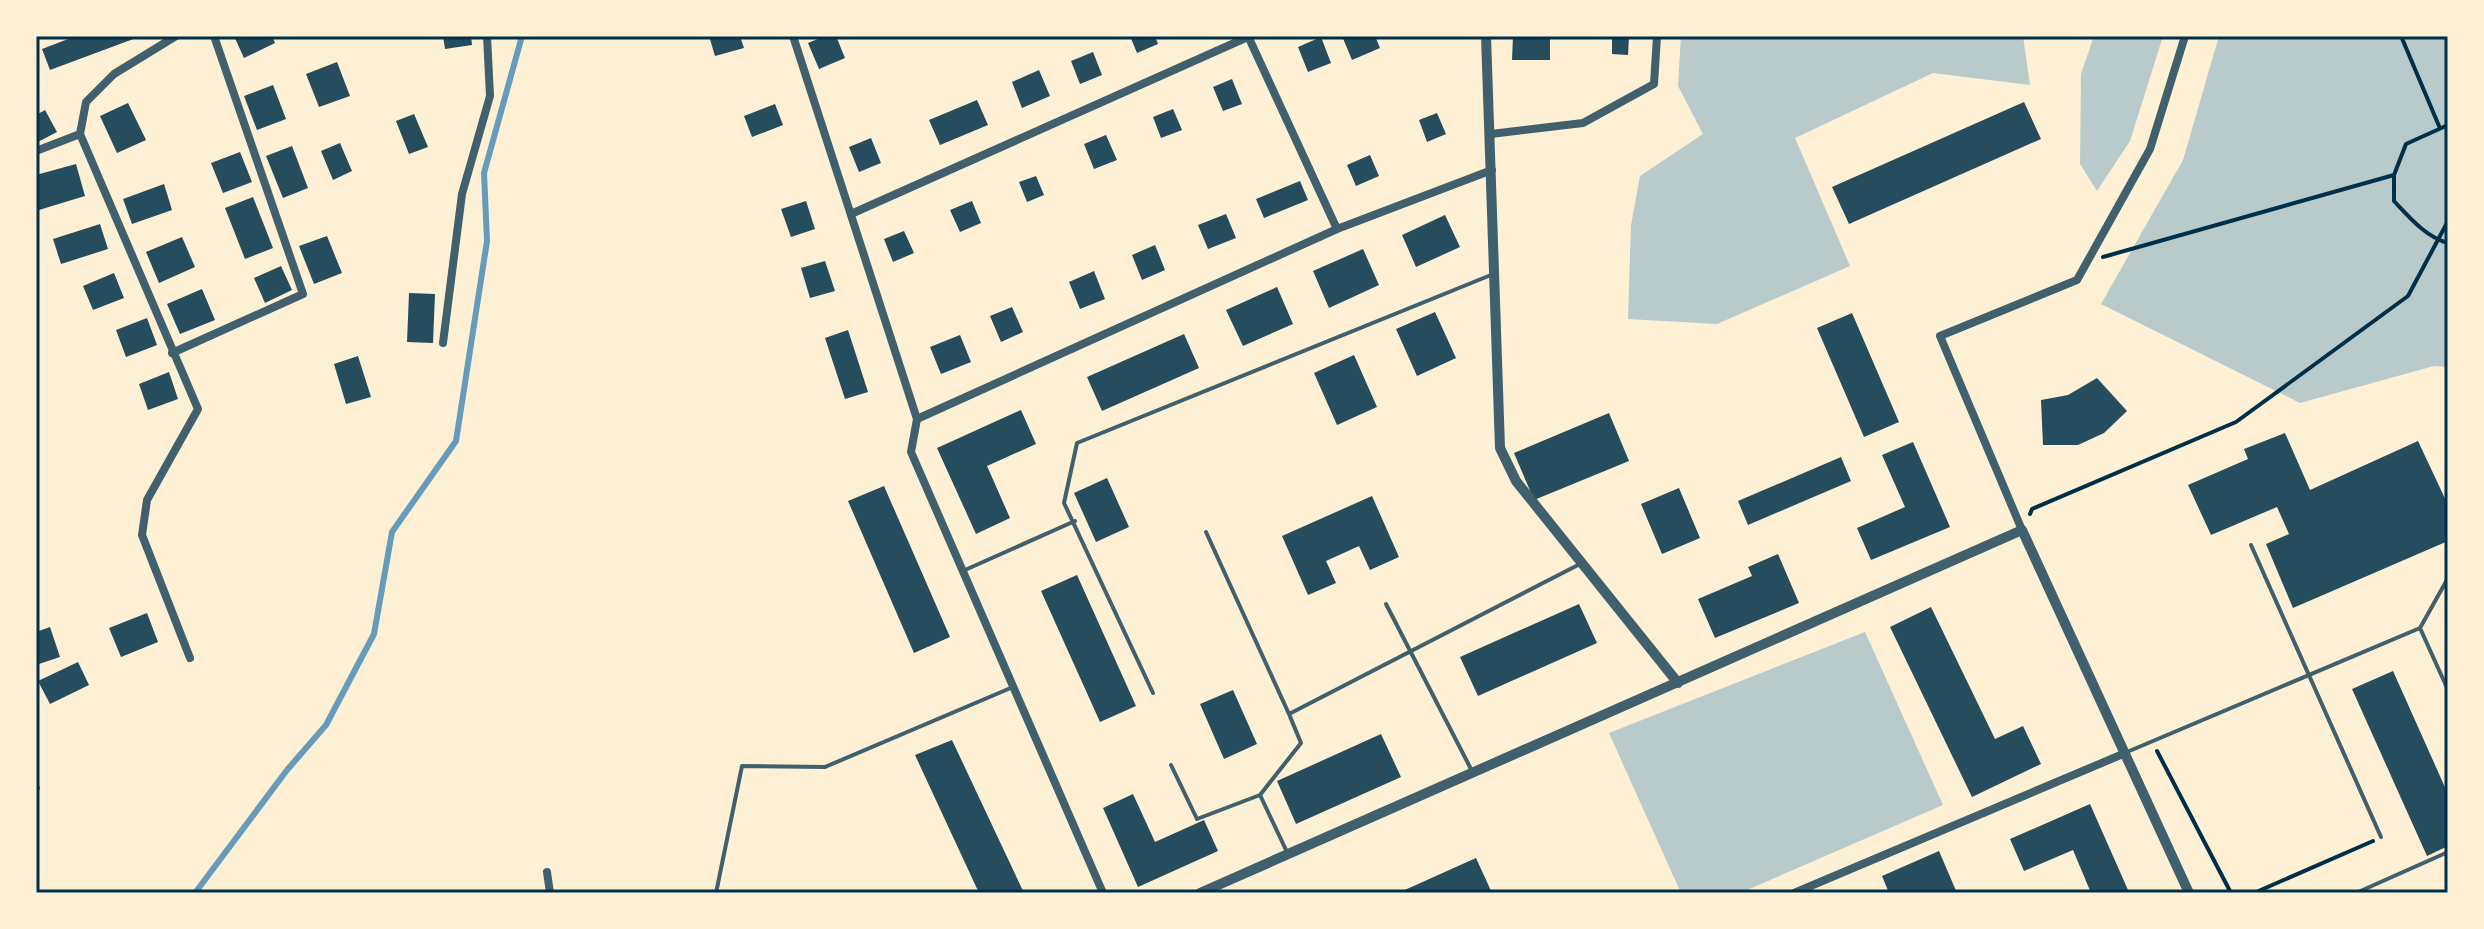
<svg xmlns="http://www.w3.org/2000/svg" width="2484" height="929" font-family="Bitter,serif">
<rect width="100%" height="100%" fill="#fdf0d5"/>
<!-- green -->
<path fill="#b9caca" d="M1681 36H2023L2030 85 1933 73 1795 138 1850 266 1717 324 1628 319 1631 225 1640 176 1703 134 1678 86Z
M2094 36H2163L2130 141 2097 191 2080 164 2081 74Z
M2219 36H2448V367L2434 366 2300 403 2101 304 2183 160Z
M1865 632 1943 805 1740 893H1681L1609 733Z"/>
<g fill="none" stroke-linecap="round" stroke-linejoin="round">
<!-- stream -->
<path stroke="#669bbc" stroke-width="6" d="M195 893 287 770 326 725 374 634 392 532 456 441 487 241 484 173 522 36"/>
</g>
<!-- building -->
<path fill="#264d5e" d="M76 36H135L136 38 50 70 42 49Z
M234 36H272L275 43 244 58Z
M443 36H471L472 45 445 49Z
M709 36H740L744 48 715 56Z
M825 36H836L845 58 819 69 808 43Z
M1130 36H1155L1158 44 1137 53Z
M1342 36H1375L1380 48 1352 60Z
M1513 36H1550V60H1512Z
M1612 36H1629L1628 55 1612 54Z
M1321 37 1331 63 1308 72 1298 47Z
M1093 52 1102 75 1080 84 1071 61Z
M337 62 350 96 319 107 306 74Z
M1039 70 1050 96 1022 108 1012 82Z
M1232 79 1242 104 1223 111 1213 87Z
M273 85 286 119 257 130 244 96Z
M977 100 988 125 940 145 929 120Z
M2024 102 2041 139 1849 224 1832 187Z
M128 103 146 140 117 153 100 116Z
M775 104 783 125 752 137 744 116Z
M1173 109 1182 130 1161 138 1153 117Z
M45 110 57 132 36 143V115Z
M1437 113 1446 134 1427 142 1419 120Z
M414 114 428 147 409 154 396 121Z
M1106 135 1117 160 1094 169 1084 144Z
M871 138 881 163 859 172 849 147Z
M340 143 352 171 333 180 321 151Z
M292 146 308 188 283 198 266 156Z
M240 152 252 182 223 193 211 163Z
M1370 155 1379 176 1356 186 1347 165Z
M76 164 85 196 39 210 36 175Z
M1036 176 1044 195 1027 202 1019 182Z
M1300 181 1308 200 1264 218 1256 199Z
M164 184 172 210 132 224 123 199Z
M253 197 273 248 245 259 225 208Z
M806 201 815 229 791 237 781 209Z
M972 201 981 223 960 232 950 210Z
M1226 214 1236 238 1208 249 1198 225Z
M1445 215 1460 247 1416 267 1402 235Z
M100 224 108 249 61 264 53 239Z
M904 231 914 253 893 262 884 239Z
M327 236 342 273 314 284 299 246Z
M182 237 195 267 159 283 146 252Z
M1155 245 1165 270 1142 280 1132 255Z
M1363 249 1379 285 1329 308 1313 271Z
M825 261 835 291 810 298 801 268Z
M281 266 292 290 265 303 254 278Z
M1094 271 1105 299 1080 309 1069 282Z
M114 273 124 298 93 310 83 286Z
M1277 287 1293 324 1243 346 1226 310Z
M202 289 215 320 180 334 167 304Z
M409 293 435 294 433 343 407 342Z
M1012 307 1023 332 1001 342 990 316Z
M1435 312 1456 358 1417 376 1396 329Z
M1852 313 1899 422 1864 437 1817 328Z
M147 318 157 345 126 357 116 330Z
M848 330 868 392 845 399 825 338Z
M1184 334 1199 368 1102 411 1087 377Z
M960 335 971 362 941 374 930 347Z
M1354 355 1377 407 1337 425 1314 373Z
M358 356 371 397 346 404 334 364Z
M169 372 178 399 148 410 139 384Z
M2097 378 2127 411 2104 433 2078 445H2043L2041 400 2068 395Z
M1021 410 1036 444 987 466 1010 518 976 534 937 448Z
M1609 413 1629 461 1534 500 1514 453Z
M2285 433 2310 490 2418 441 2448 505V541L2293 608 2266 544 2289 534 2277 507 2211 535 2188 485 2248 459 2244 449Z
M1913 442 1950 527 1871 560 1857 528 1905 507 1882 455Z
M1841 457 1851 481 1748 525 1738 501Z
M1107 478 1129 527 1096 542 1074 493Z
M884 486 950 637 914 653 848 501Z
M1679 488 1700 538 1662 554 1641 504Z
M1372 496 1399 557 1370 570 1359 546 1326 561 1336 583 1308 595 1282 536Z
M1778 554 1799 603 1715 638 1698 599 1752 576 1748 567Z
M1077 575 1136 706 1100 722 1041 591Z
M1579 604 1597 643 1478 696 1460 657Z
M1931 607 1995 739 2023 726 2041 764 1972 797 1890 627Z
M147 613 158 642 121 657 109 628Z
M50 627 60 657 36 665V632Z
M78 662 89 685 50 704 38 681Z
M2393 671 2448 794V846L2427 856 2352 689Z
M1233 690 1257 744 1224 759 1200 704Z
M1381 734 1401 777 1296 824 1277 781Z
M952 740 1024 893H979L915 755Z
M1133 794 1155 842 1204 820 1218 851 1138 887 1103 808Z
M2090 804 2128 890 2091 893 2073 850 2024 871 2010 839Z
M1939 851 1957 893H1889L1882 876Z
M1476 858 1492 893H1398Z"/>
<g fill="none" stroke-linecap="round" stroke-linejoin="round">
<!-- path -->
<path stroke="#003049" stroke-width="4" d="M2401 36 2439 126
M2448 125 2406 144 2394 175V201C2410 218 2426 237 2448 243
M2103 257 2394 175
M2030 514 2032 509 2236 422 2408 296 2448 221
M2157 751 2231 893
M2254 893 2373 841"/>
<!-- service -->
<path stroke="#3f606c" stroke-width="4" d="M1206 532 1289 714 1580 564
M2251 545 2381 837
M965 570 1075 521
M1386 604 1472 771
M2420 628 2448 578
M1153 693 1064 503 1077 443 1491 275
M2127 752 2420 628 2448 690
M1171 765 1197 819 1260 795 1287 852
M36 783 38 788
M1260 795 1301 743 1289 714
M716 893 742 766 825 767 1013 687
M2356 893 2448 852"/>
<!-- minor -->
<path stroke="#3f606c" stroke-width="8" d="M793 36 917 419 911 452 1103 893
M1248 36 1337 229
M80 134 198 409 147 500 142 535 190 658
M1491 134 1583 123 1654 84 1657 36
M36 151 80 134 86 102 114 74 176 36
M851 214 1250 36
M443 343 462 194 490 96 487 36
M172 353 303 294 214 36
M917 419 1337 229 1492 170
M2022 530 1940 336 2077 280 2150 149 2185 36
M547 872 550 893
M1794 893 2123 754"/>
<!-- tertiary -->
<path stroke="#3f606c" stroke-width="10" d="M1486 36 1500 448 1516 481 1678 683
M1200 893 2022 530 2189 893"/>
</g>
<!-- border -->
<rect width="2484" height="929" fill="none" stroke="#fdf0d5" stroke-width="76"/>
<rect x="38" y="38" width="2408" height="853" fill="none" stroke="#003049" stroke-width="3"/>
</svg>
